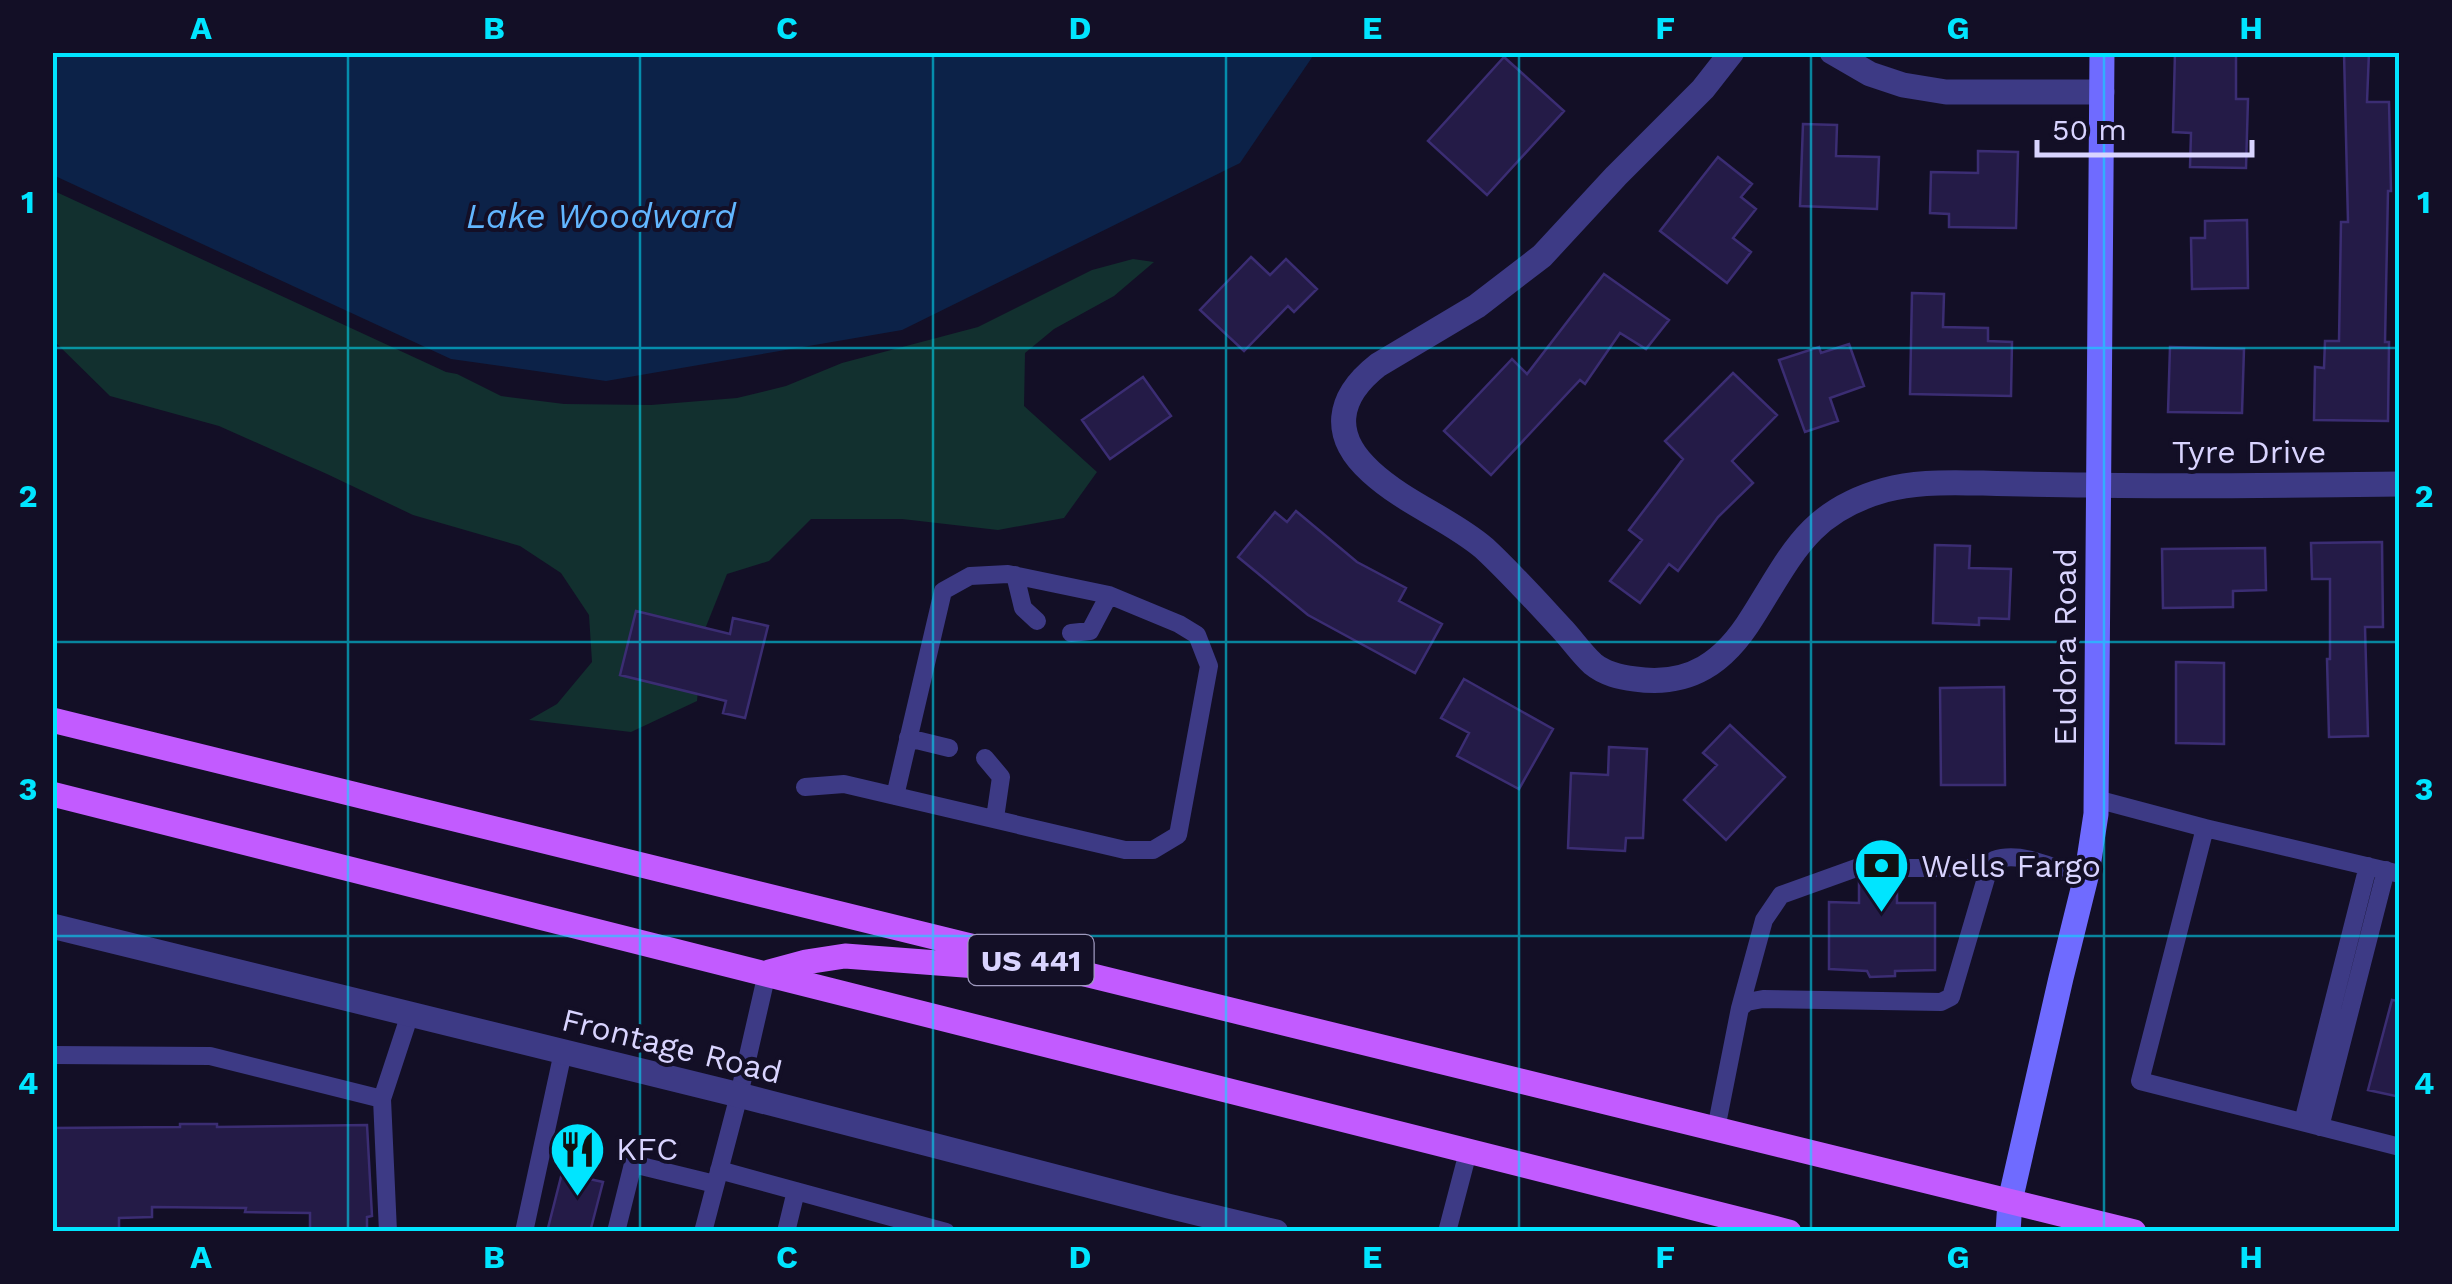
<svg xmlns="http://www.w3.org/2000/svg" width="2452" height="1284" font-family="'Work Sans',sans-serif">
<rect width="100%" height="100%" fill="#130f26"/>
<!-- green -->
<path fill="#12302f" d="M52 190 446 372 457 374 501 396 564 404 651 405 737 398 786 386 842 363 978 327 1092 270 1133 259 1154 262 1114 296 1054 329 1025 353 1024 406 1097 472 1064 518 998 530 902 519H811L769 561 727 574 703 634 697 701 631 732 529 720 557 704 592 662 589 615 561 573 520 546 413 515 327 474 219 426 110 396 53 340Z"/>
<!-- water -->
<path fill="#0c2248" d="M53 52H1315V53L1240 163 902 330 606 381 451 359 53 175Z"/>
<!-- building -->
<path fill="#241b47" stroke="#3b2d73" stroke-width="2.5" d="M2175 52H2236V99H2248L2246 168 2190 167 2191 133 2173 132Z
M2344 52H2369L2367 102H2389L2391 191H2388L2385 342H2389L2388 421 2314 420 2315 367 2324 368 2325 341H2339L2341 222H2348Z
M1504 57 1564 111 1487 195 1428 141Z
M1803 124 1837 125 1836 156 1879 157 1877 209 1800 206Z
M1978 151 2018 152 2016 228 1949 227V214L1930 213 1931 172 1978 173Z
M1718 157 1752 184 1741 197 1756 209 1733 238 1751 252 1727 283 1660 231Z
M2247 220 2248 288 2192 289 2191 238H2205V221Z
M1251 257 1270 275 1286 259 1317 289 1294 312 1288 306 1244 351 1200 310Z
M1604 274 1669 320 1646 349 1620 333 1585 384 1580 380 1491 475 1444 431 1512 359 1527 374Z
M1912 293 1944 294 1943 327 1988 328V341L2012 342 2011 396 1910 394Z
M1849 344 1864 386 1830 398 1838 421 1805 432 1779 360 1819 347 1821 353Z
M2170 347 2244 349 2242 413 2168 412Z
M1733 373 1777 415 1732 461 1753 483 1718 517 1678 571 1669 564 1640 603 1610 581 1642 540 1629 530 1683 459 1665 441Z
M1143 377 1171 416 1110 459 1082 420Z
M1296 511 1357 562 1406 588 1399 601 1442 624 1415 673 1308 615 1238 557 1275 512 1287 522Z
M2382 542 2383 627H2365L2368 736 2329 737 2327 659H2330V579H2312L2311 543Z
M1935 545 1970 546 1969 568 2011 569 2009 619 1979 618V625L1933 623Z
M2265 548 2266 590 2233 591V607L2163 608 2162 549Z
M636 611 730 634 733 618 768 626 745 718 723 713 726 701 620 675Z
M2176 662 2224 663V744L2176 743Z
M1464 679 1553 729 1519 789 1457 756 1469 733 1441 718Z
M2004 687 2005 785H1941L1940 688Z
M1730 725 1785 777 1726 840 1684 800 1717 765 1703 753Z
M1609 747 1647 749 1643 838H1626L1625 851 1568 848 1571 773 1608 775Z
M1860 852 1897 853V856L1887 861 1885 869 1890 878 1897 880V903H1935V970L1895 971V976L1870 977 1867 971 1829 969V902L1859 903V880L1868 876 1871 868 1868 858 1860 855Z
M2392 1000 2400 1001V1097L2368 1090Z
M180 1124H217V1127L367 1125 372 1216 367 1217V1232H310V1213L245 1212 246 1208 152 1207V1217L119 1218V1232H52V1128L180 1127Z
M562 1173 603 1182 590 1232H547Z"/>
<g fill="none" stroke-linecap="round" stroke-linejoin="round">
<!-- lane -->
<path stroke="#3d3a85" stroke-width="18" d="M1015 575 1023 608 1037 621
M1071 633 1090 631 1109 595
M908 738 949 748
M985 758 1001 777 995 818
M805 787 844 784 1125 850H1153L1178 835 1209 666 1197 635 1179 624 1109 595 1008 574 970 576 943 591 895 796
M2096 799 2205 828 2140 1081 2400 1147
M2205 828 2400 874
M1897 868H1989
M1740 1008 1764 920 1781 895 1859 867
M52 1055 210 1056 382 1099 410 1014
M382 1099 388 1232
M2303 1122 2368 866
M2320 1127 2386 870
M1716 1129 1740 1008 1747 1002 1763 999 1941 1002 1951 997 1989 868 1994 860C2022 850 2058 870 2086 879
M719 1170 946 1232
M524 1232 563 1052
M616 1232 633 1164 715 1184
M703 1232 739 1095 767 973
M786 1232 796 1191
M1447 1232 1468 1152"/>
<!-- street -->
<path stroke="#3d3a85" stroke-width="25" d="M1732 52 1703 89 1616 176 1542 256 1477 306 1378 365C1336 398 1331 436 1371 472 1406 504 1450 519 1484 548 1512 574 1537 602 1563 630 1573 641 1582 654 1593 664 1605 674 1620 677 1635 679 1690 687 1725 662 1753 616 1792 554 1809 511 1885 490 1918 481 1949 483 1983 483 2018 484 2053 485 2089 485 2192 487 2296 485 2400 484
M1832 52 1870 74 1903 85 1946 92H2102
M52 926 739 1095 1168 1206 1276 1232"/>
<!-- secondary -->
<path stroke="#6f6bff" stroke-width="25" d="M2008 1232 2010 1201 2061 978 2087 873 2096 814 2102 52"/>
<!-- primary -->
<path stroke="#c25bff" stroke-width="25" d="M52 720 2134 1232
M52 794 1789 1232
M769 972 806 962 845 956 1017 969"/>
</g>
<!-- grid -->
<path fill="none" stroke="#00e5ff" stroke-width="2.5" stroke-opacity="0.55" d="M348 52V1232M640 52V1232M933 52V1232M1226 52V1232M1519 52V1232M1811 52V1232M2104 52V1232M52 348H2400M52 642H2400M52 936H2400"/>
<!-- icons -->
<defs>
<symbol id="bank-pin" viewBox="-11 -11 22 30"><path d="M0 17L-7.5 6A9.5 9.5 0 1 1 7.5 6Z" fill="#00e5ff" stroke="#130f26"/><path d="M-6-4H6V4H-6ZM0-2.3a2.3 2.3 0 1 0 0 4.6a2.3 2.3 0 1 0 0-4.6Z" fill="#111"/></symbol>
<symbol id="restaurant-pin" viewBox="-11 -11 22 30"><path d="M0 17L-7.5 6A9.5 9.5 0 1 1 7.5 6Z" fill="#00e5ff" stroke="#130f26"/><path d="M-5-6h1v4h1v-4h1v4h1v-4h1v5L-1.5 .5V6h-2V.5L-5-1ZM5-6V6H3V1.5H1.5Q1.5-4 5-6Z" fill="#111"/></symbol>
</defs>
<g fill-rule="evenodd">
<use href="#bank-pin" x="1850" y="834" width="63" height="86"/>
<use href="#restaurant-pin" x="546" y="1118" width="63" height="86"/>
</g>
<g text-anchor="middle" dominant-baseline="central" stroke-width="8" stroke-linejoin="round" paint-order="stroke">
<!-- shield labels -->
<rect fill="#130f26" stroke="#9e99be" stroke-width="2.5" x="968.5" y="935" width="125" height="50" rx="8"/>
<g font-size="30" font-weight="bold" fill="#d9d4ff">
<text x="1031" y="960">US 441</text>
</g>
<!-- street labels -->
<g font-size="32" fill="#d9d4ff" stroke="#130f26">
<text x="2249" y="452">Tyre Drive</text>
<text transform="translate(2065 647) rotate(-90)">Eudora Road</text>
<text transform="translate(672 1046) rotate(14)">Frontage Road</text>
</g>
<!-- poi labels -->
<g font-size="32" fill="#d9d4ff" stroke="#130f26" text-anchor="start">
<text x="1921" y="866">Wells Fargo</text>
<text x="616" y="1149">KFC</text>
</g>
<!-- water labels -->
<g font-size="35" font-style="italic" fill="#62b6ff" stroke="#130f26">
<text x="601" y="216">Lake Woodward</text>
</g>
</g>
<!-- border -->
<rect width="2452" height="1284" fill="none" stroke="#130f26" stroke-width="110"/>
<!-- scale -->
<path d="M2037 140v15h215v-15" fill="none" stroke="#d9d4ff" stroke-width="5"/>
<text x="2052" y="140" font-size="30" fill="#d9d4ff" stroke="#130f26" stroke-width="8" paint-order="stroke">50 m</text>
<rect x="55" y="55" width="2342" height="1174" fill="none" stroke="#00e5ff" stroke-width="4"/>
<g font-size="32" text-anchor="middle" font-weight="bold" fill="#00e5ff">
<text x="201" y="39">A</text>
<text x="494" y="39">B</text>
<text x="787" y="39">C</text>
<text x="1080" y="39">D</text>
<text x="1372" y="39">E</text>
<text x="1665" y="39">F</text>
<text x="1958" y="39">G</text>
<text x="2251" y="39">H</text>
<text x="28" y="213">1</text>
<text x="2424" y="213">1</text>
<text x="28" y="507">2</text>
<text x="2424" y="507">2</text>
<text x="28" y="800">3</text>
<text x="2424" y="800">3</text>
<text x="28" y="1094">4</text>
<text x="2424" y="1094">4</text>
<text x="201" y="1268">A</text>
<text x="494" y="1268">B</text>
<text x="787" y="1268">C</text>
<text x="1080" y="1268">D</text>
<text x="1372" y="1268">E</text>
<text x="1665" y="1268">F</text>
<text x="1958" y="1268">G</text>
<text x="2251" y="1268">H</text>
</g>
</svg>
